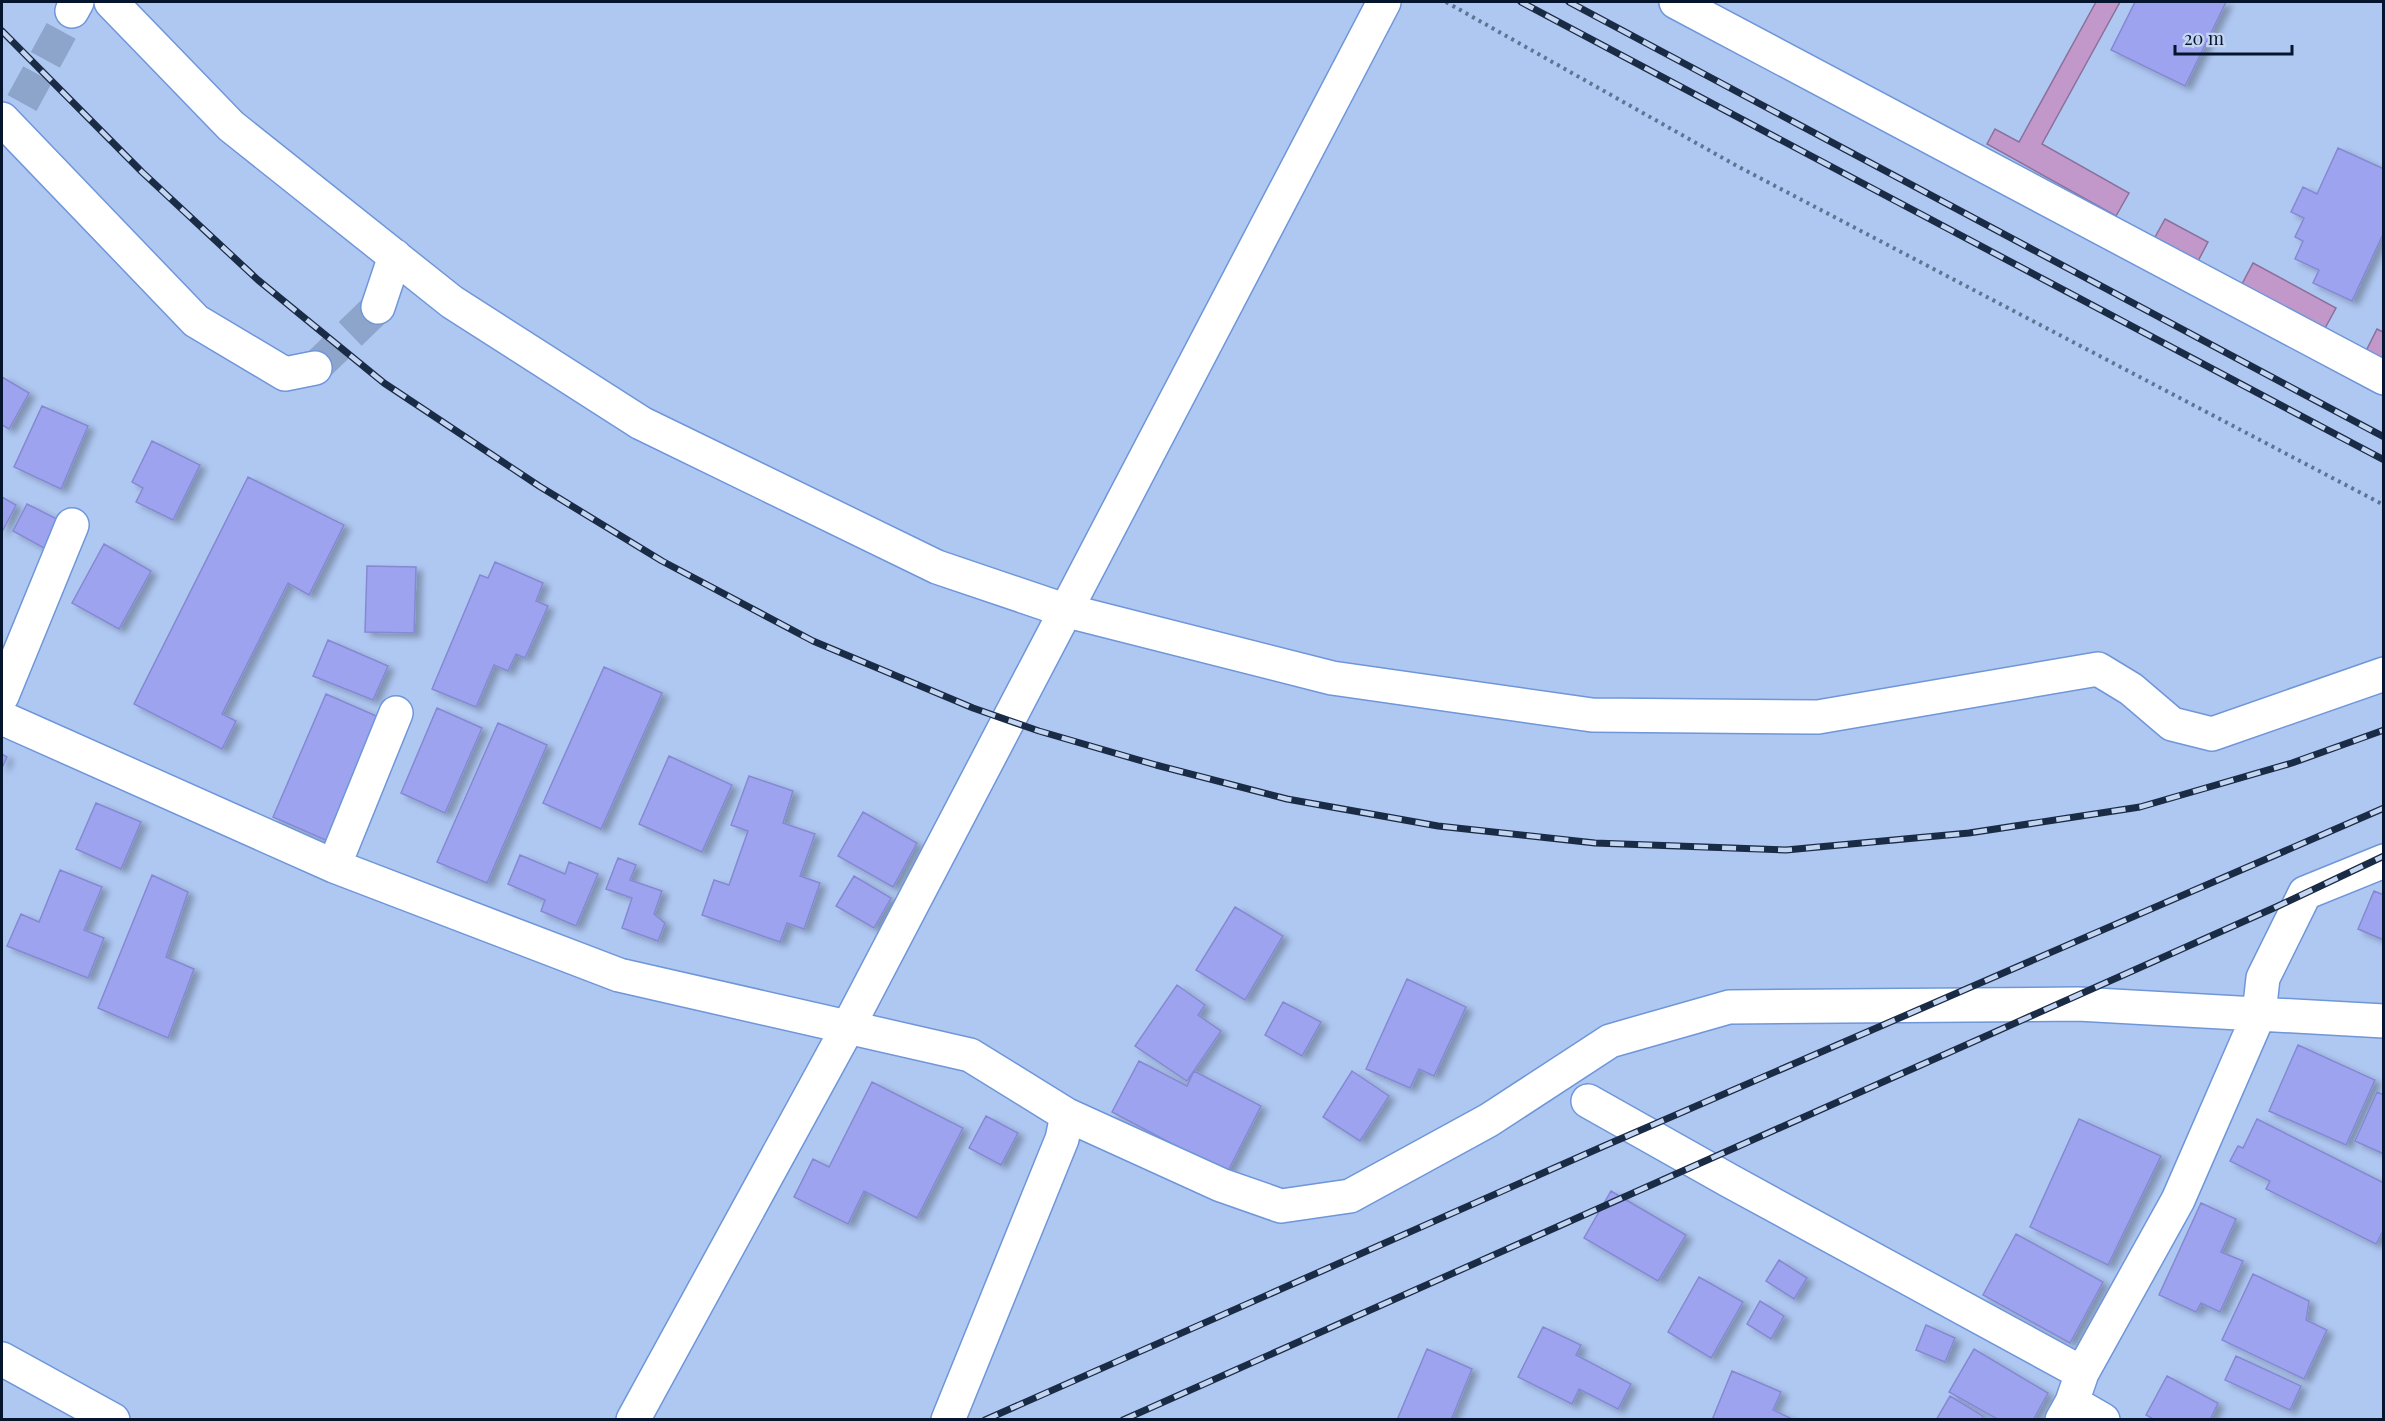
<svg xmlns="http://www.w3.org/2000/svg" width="2385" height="1421" font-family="'Playfair Display',serif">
<defs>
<filter id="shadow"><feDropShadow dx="6" dy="4" stdDeviation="3" flood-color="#0004"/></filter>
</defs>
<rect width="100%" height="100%" fill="#afc8f2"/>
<!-- water -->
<path fill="#c298cb" stroke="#8a719c" stroke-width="1.5" d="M2096 2H2120L2042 144 2129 193 2116 216 1987 144 1995 129 2019 142Z
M2165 219 2208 242 2197 263 2154 239Z
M2253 263 2336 308 2324 330 2242 284Z
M2377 329 2383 332V360L2366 351Z"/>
<!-- building -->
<path fill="#9da3ee" stroke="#8589d3" stroke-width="1.5" filter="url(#shadow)" d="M2135 2H2226L2185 86 2111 50Z
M2338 148 2384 169V232L2352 301 2313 283 2319 270 2295 259 2303 241 2295 237 2304 218 2291 212 2303 187 2317 194Z
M2 377 29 393 9 429 2 425Z
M42 406 88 426 61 489 14 467Z
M152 441 200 465 173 520 136 502 143 488 132 482Z
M248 477 344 525 309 595 288 583 222 714 236 721 222 749 134 704Z
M2 497 16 505 2 532Z
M27 504 59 520 44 548 13 531Z
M104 544 151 571 119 629 72 603Z
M495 562 543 583 536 601 548 606 525 658 516 654 508 671 494 665 476 707 432 689 480 575 488 578Z
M367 566 416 567 414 633 365 632Z
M328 640 388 666 373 700 313 676Z
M604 667 662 693 601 829 543 803Z
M326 694 383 719 330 842 273 817Z
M437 708 482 728 445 813 401 793Z
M498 723 547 745 487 883 437 862Z
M2 754 7 757 2 768Z
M669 756 732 785 702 852 639 824Z
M749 776 793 791 783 823 815 834 800 876 820 883 804 929 787 923 780 942 702 915 714 880 729 885 748 831 731 825Z
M96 803 141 822 121 869 76 849Z
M863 812 917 843 893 887 838 856Z
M520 855 565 874 569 862 598 874 576 926 541 911 545 900 508 884Z
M618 858 636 865 630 880 662 891 654 914 665 923 658 941 622 928 632 898 606 889Z
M60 870 102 887 84 930 104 938 88 978 7 946 21 914 39 922Z
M152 875 188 892 166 957 194 969 168 1038 98 1008Z
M854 876 891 898 874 928 836 906Z
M2374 891 2384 895V940L2358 929Z
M1235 907 1283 936 1245 1000 1196 970Z
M1407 979 1466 1007 1434 1076 1419 1069 1410 1088 1366 1069Z
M1177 985 1205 1005 1198 1015 1221 1031 1187 1081 1135 1046Z
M1283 1002 1321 1022 1302 1056 1265 1035Z
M2298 1045 2375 1080 2346 1145 2269 1111Z
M1139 1061 1187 1086 1194 1071 1261 1106 1227 1173 1112 1112Z
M1352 1071 1389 1096 1360 1141 1323 1117Z
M872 1082 963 1128 917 1218 864 1191 848 1224 794 1197 813 1159 829 1167Z
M2377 1092 2384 1095V1154L2355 1141Z
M986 1116 1018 1133 1001 1165 969 1148Z
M2079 1119 2161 1156 2108 1265 2030 1227Z
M2257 1119 2384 1183V1229L2376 1244 2266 1189 2270 1181 2230 1161 2238 1146 2243 1148Z
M1611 1191 1686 1235 1658 1281 1584 1238Z
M2201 1203 2236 1219 2221 1252 2243 1261 2220 1312 2201 1303 2196 1312 2159 1295Z
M2016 1234 2103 1282 2070 1343 1983 1295Z
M1779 1260 1807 1278 1794 1299 1766 1281Z
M2253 1274 2309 1301 2306 1320 2327 1330 2304 1379 2222 1340Z
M1699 1277 1743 1302 1711 1358 1668 1332Z
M1760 1301 1784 1316 1771 1339 1747 1324Z
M1926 1325 1955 1338 1945 1362 1916 1350Z
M1543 1327 1581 1345 1576 1355 1631 1384 1618 1409 1579 1389 1572 1404 1518 1377Z
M1427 1349 1472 1369 1451 1420H1397Z
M1974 1349 2048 1393 2033 1420H1999L1949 1392Z
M2236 1356 2301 1386 2290 1410 2225 1380Z
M1732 1371 1781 1392 1773 1410 1794 1420H1712Z
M2167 1376 2218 1403 2210 1420H2155L2146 1415Z
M1950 1396 1983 1416 1982 1420H1936Z"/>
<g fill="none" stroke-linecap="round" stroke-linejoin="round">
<!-- minor-tunnel -->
<path stroke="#8da4cb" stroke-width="33" stroke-dasharray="33 16" stroke-linecap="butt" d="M22 103 72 11
M315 368 378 307"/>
<defs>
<path id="minor" d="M111 2 231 126 452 302 641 423 937 567 1064 610 1332 678 1592 715 1818 717 2098 669 2131 689 2172 724 2212 734 2384 674
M1676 2 2384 378
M72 11 77 2
M2 119 196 321 285 374 315 368
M378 307 395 256
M2 696 72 525
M2 718 334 866 619 975 970 1055 1067 1115 1221 1185 1281 1206 1350 1196 1489 1120 1610 1041 1729 1007 2078 1004 2384 1021
M334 866 396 713
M1588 1101 1730 1181 2082 1373
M2 1359 113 1420
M2072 1402 2103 1420
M633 1420 848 1027 1384 2
M948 1420 1062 1139 1067 1115
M2062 1420 2072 1402 2082 1373 2178 1200 2259 1014 2263 978 2305 893 2384 861"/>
</defs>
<!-- minor casing -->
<use href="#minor" stroke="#6f96d9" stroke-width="36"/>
<!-- path -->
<path stroke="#5f7495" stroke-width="4" stroke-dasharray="3 4.5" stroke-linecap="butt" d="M1446 2 1737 166 2384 505"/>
<!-- minor -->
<use href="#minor" stroke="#fff" stroke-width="33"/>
<defs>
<path id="rail" d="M1521 2 2384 460
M1569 2 2384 437
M2 31 142 172 258 280 384 383 539 486 662 561 813 641 973 708 1039 731 1156 765 1287 799 1438 826 1595 843 1786 850 1969 833 2140 807 2292 763 2384 730
M985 1420 1604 1146 2384 808
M1123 1420 2276 907 2384 856"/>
</defs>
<!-- rail casing -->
<use href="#rail" stroke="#1a2b46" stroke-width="7"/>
<!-- rail -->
<use href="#rail" stroke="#c4d5f1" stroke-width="4.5" stroke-dasharray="14" stroke-linecap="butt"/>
</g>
<!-- border -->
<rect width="2385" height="1421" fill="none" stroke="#06152e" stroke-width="6"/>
<!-- scale -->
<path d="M2175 45v9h117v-9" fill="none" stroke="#06152e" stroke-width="3"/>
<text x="2184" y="45" font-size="18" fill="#06152e" stroke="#c4d5f1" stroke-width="4.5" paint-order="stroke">20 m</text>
</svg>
